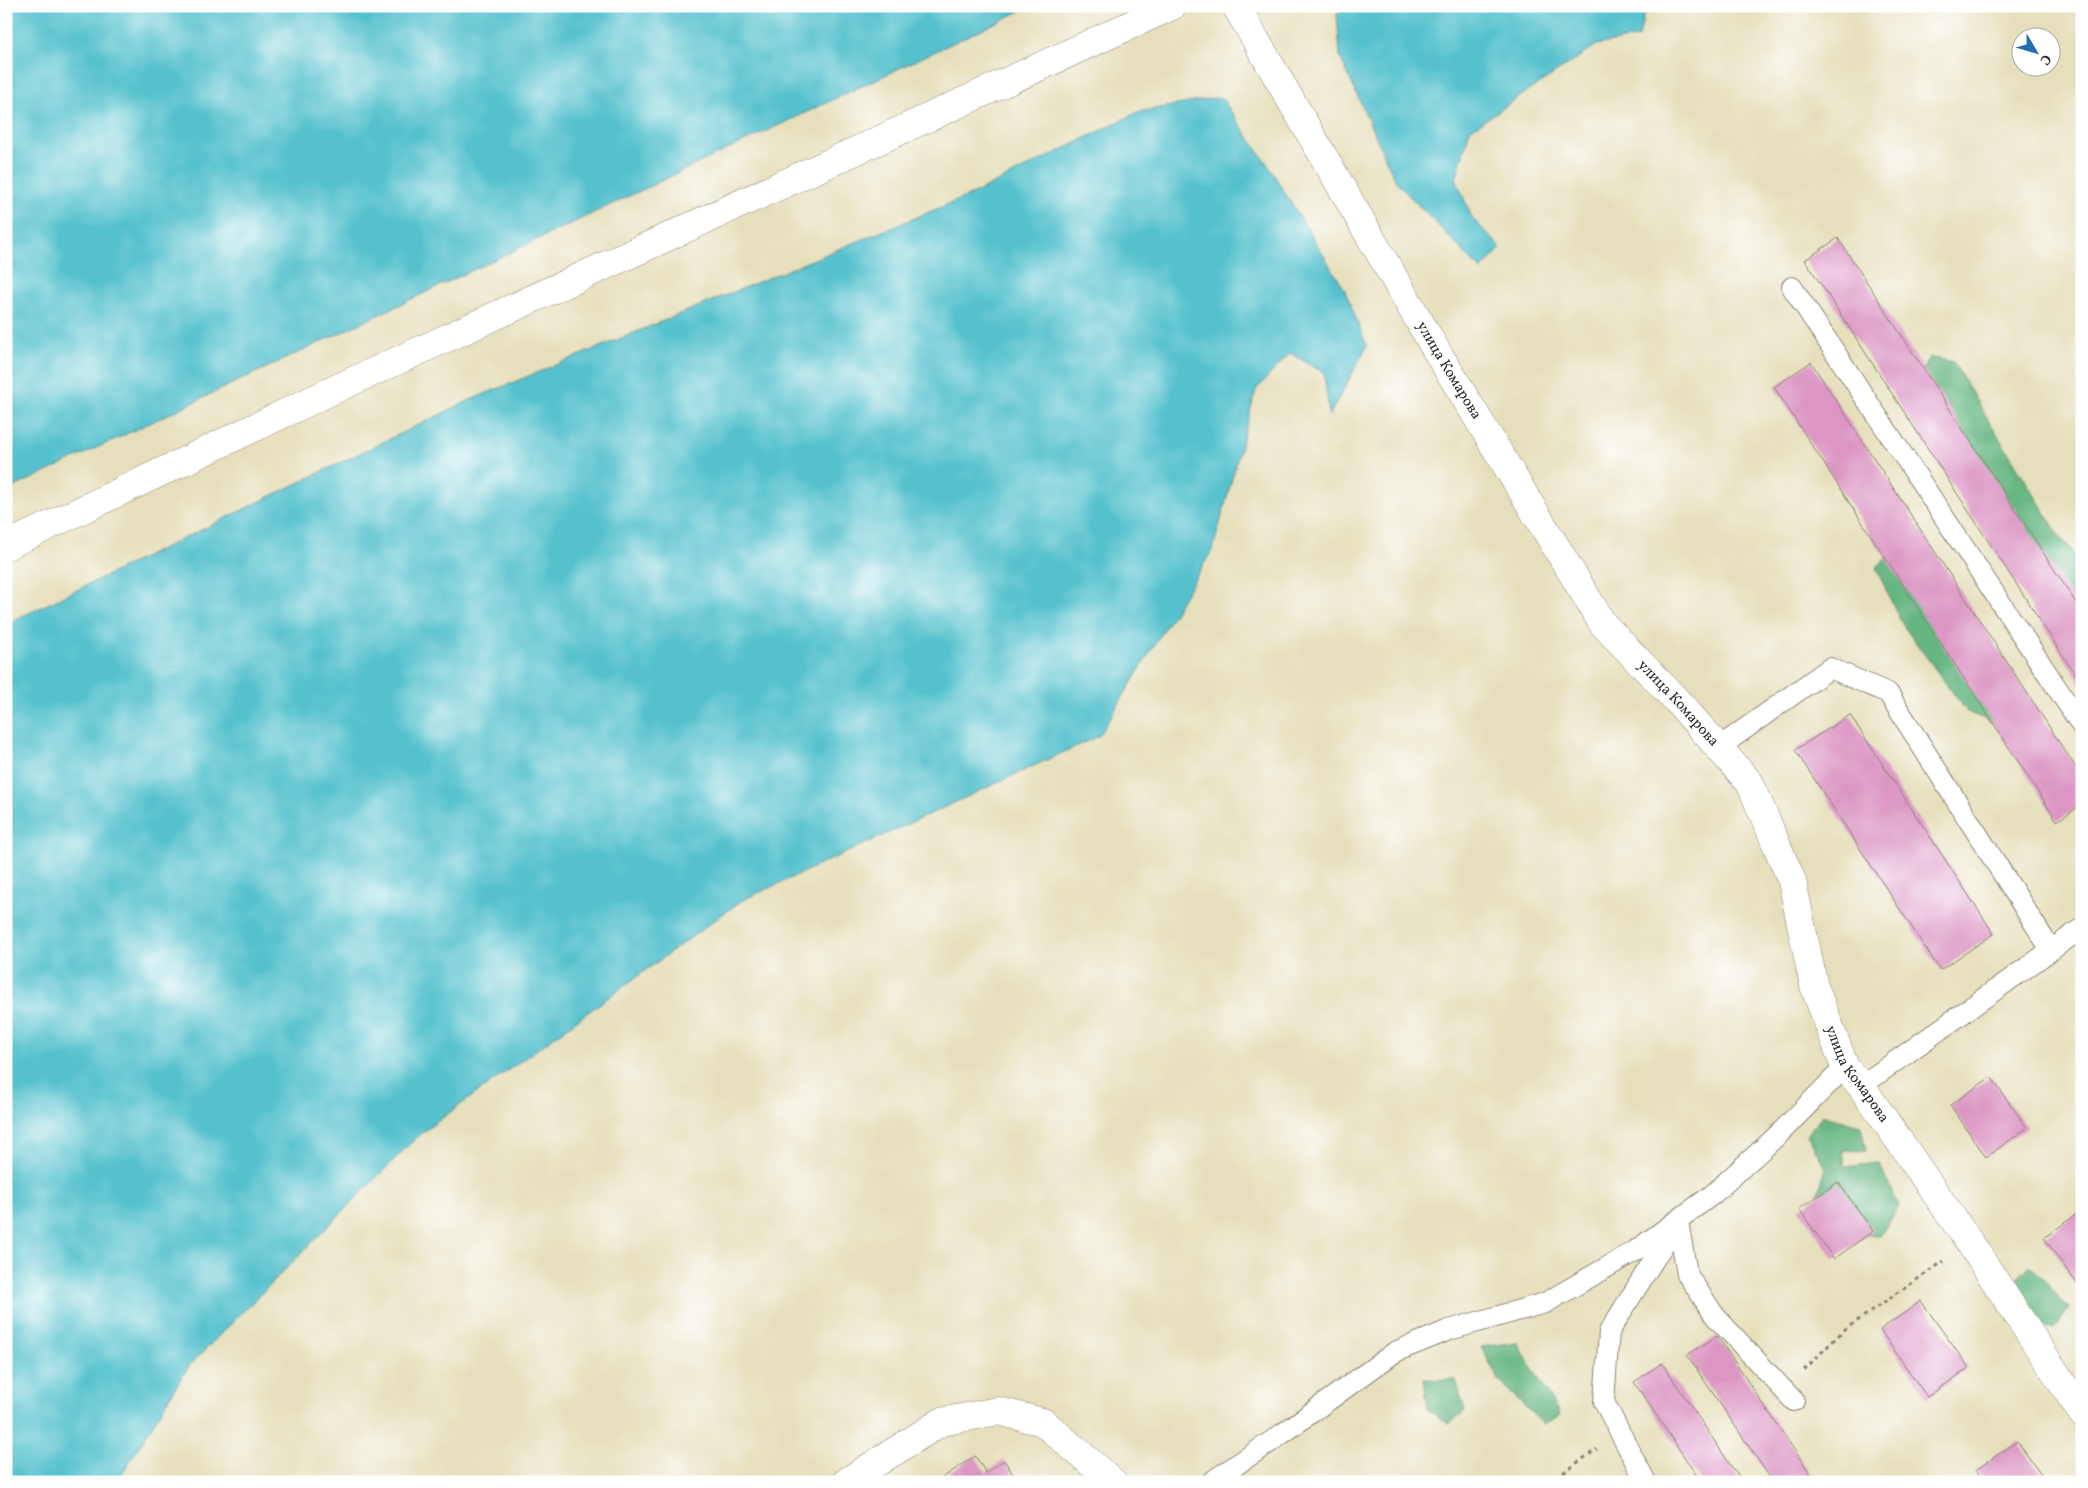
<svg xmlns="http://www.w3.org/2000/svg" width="2088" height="1488" font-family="Vollkorn,serif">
<rect width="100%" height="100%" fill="#fff"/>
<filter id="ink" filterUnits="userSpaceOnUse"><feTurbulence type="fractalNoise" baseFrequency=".02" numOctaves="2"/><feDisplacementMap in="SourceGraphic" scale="10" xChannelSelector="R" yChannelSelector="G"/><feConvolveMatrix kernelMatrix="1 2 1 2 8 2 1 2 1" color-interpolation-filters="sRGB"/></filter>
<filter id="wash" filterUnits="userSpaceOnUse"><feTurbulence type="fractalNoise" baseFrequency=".0096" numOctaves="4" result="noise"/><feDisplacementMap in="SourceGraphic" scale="20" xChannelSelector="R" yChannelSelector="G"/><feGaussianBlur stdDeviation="1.12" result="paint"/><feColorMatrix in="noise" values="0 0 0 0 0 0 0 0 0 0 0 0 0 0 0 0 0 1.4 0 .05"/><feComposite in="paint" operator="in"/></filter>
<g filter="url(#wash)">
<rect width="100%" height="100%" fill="#e6dfbb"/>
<!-- forest -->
<path fill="#66b682" stroke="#487056" d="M1929 357 1953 362 2060 537 2082 562V655L1916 385Z
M1894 551 2004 727 1967 712 1902 624 1876 568Z
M1823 1115 1861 1126 1866 1151 1843 1150 1845 1167 1879 1163 1899 1206 1880 1236 1847 1234 1818 1193 1826 1168 1807 1135Z
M2030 1265 2069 1308 2054 1329 2010 1322 2000 1294Z
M1517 1342 1560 1415 1544 1425 1500 1382 1481 1347Z
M1424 1379 1456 1380 1465 1411 1449 1424 1428 1410Z"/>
<!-- water -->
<path fill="#54c1cd" stroke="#40767c" d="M6 6H1031L6 491Z
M1347 6H1655L1644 14 1639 37 1597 45 1470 130 1456 179 1472 218 1501 248 1481 270 1396 182 1340 57 1337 14Z
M1221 97 1266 162 1344 288 1367 346 1329 416 1324 373 1290 353 1256 390 1213 549 1099 736 741 901 419 1135 189 1366 117 1482H6V624L470 400 973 194 1138 112Z"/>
<g id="blocks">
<!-- building -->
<path fill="#dc96c4" d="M1838 238 2082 612V685L1805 260Z
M1811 362 2082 777V805L2057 821 1774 387Z
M1850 715 1994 934 1940 970 1795 750Z
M1991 1077 2027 1128 1986 1157 1950 1105Z
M1838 1182 1873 1231 1834 1259 1799 1209Z
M2082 1210V1291L2044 1238Z
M1921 1301 1969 1368 1927 1397 1880 1330Z
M1717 1336 1816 1482H1773L1687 1355Z
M1662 1363 1742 1482H1701L1634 1382Z
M2017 1441 2046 1482H1984L1976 1470Z
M975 1456 986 1473 1004 1460 1018 1482H940L939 1480Z"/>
</g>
</g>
<g filter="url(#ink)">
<use href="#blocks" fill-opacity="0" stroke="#888573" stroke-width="1"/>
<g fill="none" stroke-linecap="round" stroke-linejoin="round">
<defs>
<path id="service" d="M1792 287 2082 726
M1718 748 1830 668 1888 693 2051 950
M1861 1086 2082 928
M1678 1221 1687 1274 1715 1316 1794 1401
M1211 1482 1282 1434 1395 1352 1449 1330 1545 1303 1635 1251 1712 1195 1779 1134 1845 1067
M1646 1482 1604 1402 1609 1332 1673 1229"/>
<g id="minor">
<path id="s1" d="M1236 6 1436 350 1603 624 1678 702 1750 783 1792 881 1814 986 1845 1067 1861 1086 1970 1243 2082 1413"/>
<path d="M6 546 329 392 1172 6"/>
<path d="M846 1482 941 1422 998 1411 1043 1422 1113 1482"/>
</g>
</defs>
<!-- service casing -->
<use href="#service" stroke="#888573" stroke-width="22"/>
<!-- minor casing -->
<use href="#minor" stroke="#888573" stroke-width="29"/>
<!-- path -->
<path stroke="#888573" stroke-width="3" stroke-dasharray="4 4" stroke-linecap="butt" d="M1804 1370 1844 1330 1944 1261
M1550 1482 1597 1449"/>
<!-- service -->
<use href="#service" stroke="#fff" stroke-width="20"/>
<!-- minor -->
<use href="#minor" stroke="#fff" stroke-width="28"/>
</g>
</g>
<g text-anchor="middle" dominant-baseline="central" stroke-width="4" stroke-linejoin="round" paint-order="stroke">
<!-- street labels -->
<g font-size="15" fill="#2b2b2b" stroke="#fff">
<text stroke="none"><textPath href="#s1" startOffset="422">улица Комарова</textPath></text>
<text stroke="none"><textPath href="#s1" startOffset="828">улица Комарова</textPath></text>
<text stroke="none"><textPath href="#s1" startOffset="1248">улица Комарова</textPath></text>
</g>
</g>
<!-- margin -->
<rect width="2088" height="1488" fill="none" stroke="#fff" stroke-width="25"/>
<!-- north arrow -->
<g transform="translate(2036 52) rotate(128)"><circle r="24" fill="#ffffff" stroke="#aaaaaa"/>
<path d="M0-4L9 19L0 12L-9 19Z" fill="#1f6fb2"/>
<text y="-8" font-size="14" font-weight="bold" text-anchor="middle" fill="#2b2b2b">С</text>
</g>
</svg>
